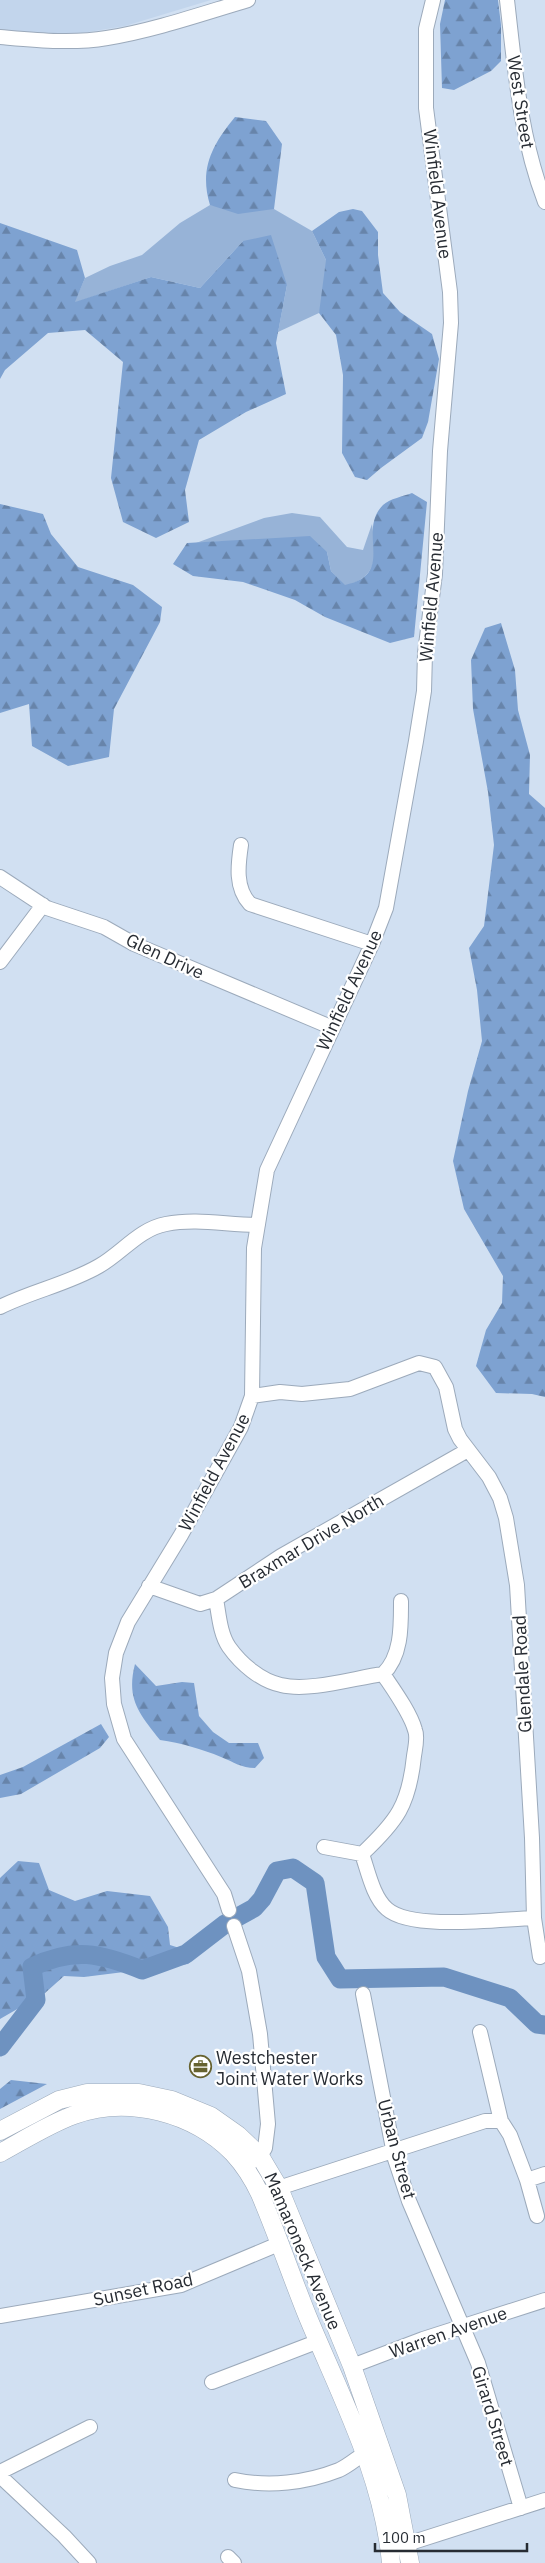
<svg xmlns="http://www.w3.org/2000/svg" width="545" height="2563" font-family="'IBM Plex Sans',sans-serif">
<defs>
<pattern id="forest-firs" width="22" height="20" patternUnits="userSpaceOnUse" patternTransform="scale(1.25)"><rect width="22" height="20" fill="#7ea2d1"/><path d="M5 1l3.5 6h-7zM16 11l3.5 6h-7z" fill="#6784aa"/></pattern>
</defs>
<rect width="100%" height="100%" fill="#d1e0f2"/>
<!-- built -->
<path fill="#c2d5ec" d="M0 0H211L125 26 52 38 0 32Z"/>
<!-- grass -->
<path fill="#97b3d7" d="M210 205 274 209 312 231 326 260 328 288 319 313 278 332 287 285 243 241 200 288 151 277 74 303 85 278 110 266 142 255 180 223Z
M292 513 320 517 347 547 363 550 372 524C376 555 380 576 345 586L331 571 327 552 229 541 196 543 264 518Z"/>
<!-- forest -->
<path fill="url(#forest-firs)" d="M445 0H498L501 25V61L491 71 454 90 442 88 440 24Z
M235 117 266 121 282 144 274 209 238 214 210 205C199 169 212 145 235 117Z
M353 209 362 211 378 232V255L383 293 400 312 432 334 439 359 428 422 422 438 381 468 367 480 355 477 342 453 343 375 336 335 319 313 326 260 312 231 339 212Z
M0 223 77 250 85 278 75 302 151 277 200 288 243 241 271 235 287 285 276 343 286 394 246 412 199 440 185 490 189 522 156 538 123 522 111 478 123 362 85 330 48 333 5 370 0 379Z
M412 493 427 502 414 637 390 643 325 617 295 600 243 582 193 576 173 564 187 543 310 536 327 552 331 571 345 585C397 574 356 532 383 505 389 499 404 496 412 493Z
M0 504 43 514 51 534 78 567 133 585 162 607 160 622 114 709 109 757 68 766 32 746 29 704 0 713Z
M501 623 515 670 518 710 530 755 529 794 545 808V1397L532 1394 496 1393 476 1366 486 1330 502 1303 503 1276 464 1209 453 1161 468 1091 482 1041 477 990 469 948 484 926 494 845 488 792 473 709 471 660 485 628Z
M135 1664 156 1686 182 1682 194 1683 199 1716 213 1732 229 1743H258L264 1758 255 1768C241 1768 234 1762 221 1757 202 1749 181 1743 160 1740 139 1713 126 1699 135 1664Z
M101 1724 109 1737 100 1748 21 1794 0 1798V1775L23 1767Z
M18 1861 39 1863 49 1890 75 1901 107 1891 150 1896 168 1927 170 1945 198 1954 188 1964 84 1977 64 1976 45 1993 0 2019V1878Z
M11 2080 47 2084 0 2109V2089Z"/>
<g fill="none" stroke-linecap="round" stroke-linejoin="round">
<!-- river -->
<path stroke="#6e92c0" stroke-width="19" d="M0 2047 36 2000 32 1967C74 1947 100 1953 142 1970L186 1954 225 1924 254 1908 262 1899 277 1871 293 1868 315 1883 326 1957 340 1979 444 1977 510 1998 537 2024 545 2025"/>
<defs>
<path id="minor" d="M507 0C515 69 520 137 545 202
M0 37C35 40 72 44 107 38 155 30 201 14 248 0
M241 845C238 865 235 888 250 904L372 944
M0 877 47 908 104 927 134 944 333 1028
M0 962 43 905
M0 1307C32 1291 68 1284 99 1266 122 1253 139 1229 166 1224 197 1218 227 1225 258 1225
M252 1396 280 1392 302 1394 350 1389 419 1363 435 1367 446 1387 455 1429 460 1439 489 1477 500 1498 506 1518 517 1585 532 1838 534 1918 540 1957
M149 1586 200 1604 216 1599 281 1556 468 1450
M216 1599C219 1615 220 1634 229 1647 241 1664 261 1681 281 1685 309 1692 354 1678 383 1674 393 1689 410 1712 415 1730 418 1737 415 1749 414 1756 409 1805 397 1821 362 1854 368 1871 373 1897 387 1909 412 1931 500 1919 534 1918
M383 1674C402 1656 401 1625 401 1601
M324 1847 362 1854
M229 1910 224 1894 124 1739 114 1704 112 1678 116 1653 128 1622 181 1535 241 1427 252 1396 254 1248 267 1170 372 944 386 908 416 741 424 691 425 653 435 574 440 451 451 323 450 292 426 108V29L433 0
M234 1926 249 1971 260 2034 268 2124 265 2148 260 2156 244 2167
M363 1994 395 2159 409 2201 478 2363 521 2508
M480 2032 501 2121 510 2135 527 2180 537 2216
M527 2180 545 2174
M260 2194 485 2121H501
M0 2316 181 2285 281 2243
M352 2366 423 2339 545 2300
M212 2382 319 2341
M0 2472 90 2427
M0 2476 64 2536 89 2563
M235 2480C269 2487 306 2483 339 2470 348 2466 357 2458 365 2453
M407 2544 545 2500
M228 2557 234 2563"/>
<path id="major" d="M0 2131 59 2100 87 2093H139L172 2100 211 2116 238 2135 260 2156 279 2188 352 2366 397 2495 410 2563
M0 2153C24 2140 49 2124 74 2115 128 2095 194 2113 233 2153 244 2165 253 2179 260 2194 277 2234 291 2275 307 2315 340 2395 383 2475 391 2563"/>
</defs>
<!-- minor casing -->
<use href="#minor" stroke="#9caabb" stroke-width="16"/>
<!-- major casing -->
<use href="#major" stroke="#9caabb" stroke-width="19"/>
<!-- minor -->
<use href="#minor" stroke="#fff" stroke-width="14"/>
<!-- major -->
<use href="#major" stroke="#fff" stroke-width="18"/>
</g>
<!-- icons -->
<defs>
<symbol id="office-ring" viewBox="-11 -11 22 22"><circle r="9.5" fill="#fff" stroke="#676330" stroke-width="1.5"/><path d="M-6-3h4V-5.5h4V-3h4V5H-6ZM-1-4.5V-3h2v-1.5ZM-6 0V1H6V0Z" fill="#676330"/></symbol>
</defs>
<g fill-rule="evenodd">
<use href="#office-ring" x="188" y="2054" width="25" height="25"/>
</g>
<g text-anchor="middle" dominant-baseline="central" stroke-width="4.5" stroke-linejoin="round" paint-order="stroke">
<!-- street labels -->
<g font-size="18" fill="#272c33" stroke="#fff">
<text transform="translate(521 102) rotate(81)">West Street</text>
<text transform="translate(438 194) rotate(83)">Winfield Avenue</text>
<text transform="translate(431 597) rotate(-85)">Winfield Avenue</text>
<text transform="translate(165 956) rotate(25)">Glen Drive</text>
<text transform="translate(349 990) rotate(-65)">Winfield Avenue</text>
<text transform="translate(214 1472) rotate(-62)">Winfield Avenue</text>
<text transform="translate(311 1541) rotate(-31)">Braxmar Drive North</text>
<text transform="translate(522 1674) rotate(-93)">Glendale Road</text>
<text transform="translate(397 2149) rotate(75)">Urban Street</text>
<text transform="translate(303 2251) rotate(67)">Mamaroneck Avenue</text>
<text transform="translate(143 2289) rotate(-12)">Sunset Road</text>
<text transform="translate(448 2332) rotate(-19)">Warren Avenue</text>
<text transform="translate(493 2416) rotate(73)">Girard Street</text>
</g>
<!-- poi labels -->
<g font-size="18" fill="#272c33" stroke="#fff" text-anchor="start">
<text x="216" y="2057">Westchester<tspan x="216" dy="21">Joint Water Works</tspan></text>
</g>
</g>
<!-- scale -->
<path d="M375 2543v8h152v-8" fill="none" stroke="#272c33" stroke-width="2.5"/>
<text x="382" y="2543" font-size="15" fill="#272c33" stroke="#ffffff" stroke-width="4" paint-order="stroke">100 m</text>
</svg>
